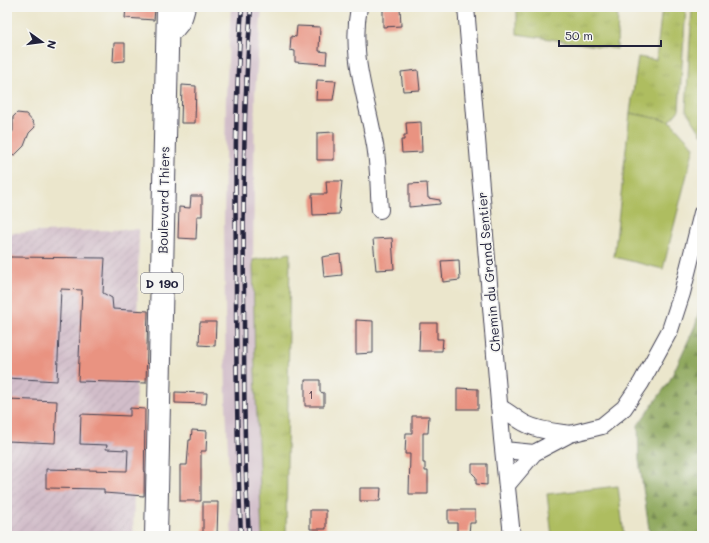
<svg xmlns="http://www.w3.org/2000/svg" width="709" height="543" font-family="Mali,sans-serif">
<defs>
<pattern id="industrial-furrows" width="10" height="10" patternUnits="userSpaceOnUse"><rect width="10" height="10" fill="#d1bdc9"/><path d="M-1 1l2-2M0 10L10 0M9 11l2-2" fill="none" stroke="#b3a2ae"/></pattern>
<pattern id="grass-tufts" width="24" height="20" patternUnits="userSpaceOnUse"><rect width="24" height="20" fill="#aebd60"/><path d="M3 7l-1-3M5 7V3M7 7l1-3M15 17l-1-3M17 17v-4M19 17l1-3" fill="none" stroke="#95a254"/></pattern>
<pattern id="forest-firs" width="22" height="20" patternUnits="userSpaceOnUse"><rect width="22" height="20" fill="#8aa456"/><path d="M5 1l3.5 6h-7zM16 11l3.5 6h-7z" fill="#708548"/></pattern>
</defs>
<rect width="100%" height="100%" fill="#f6f6f2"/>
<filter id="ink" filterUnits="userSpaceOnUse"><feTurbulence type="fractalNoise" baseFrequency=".025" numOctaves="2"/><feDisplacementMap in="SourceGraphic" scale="8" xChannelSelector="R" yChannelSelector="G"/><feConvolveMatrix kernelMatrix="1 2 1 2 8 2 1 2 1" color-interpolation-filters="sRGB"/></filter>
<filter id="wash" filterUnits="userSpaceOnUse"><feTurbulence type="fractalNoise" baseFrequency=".012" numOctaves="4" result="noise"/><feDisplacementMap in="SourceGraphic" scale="16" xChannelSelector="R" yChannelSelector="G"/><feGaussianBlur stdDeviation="0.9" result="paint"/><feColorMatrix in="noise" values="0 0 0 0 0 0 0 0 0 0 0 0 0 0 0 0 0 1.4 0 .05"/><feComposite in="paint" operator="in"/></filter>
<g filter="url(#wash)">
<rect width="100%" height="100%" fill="#ebe6cc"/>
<!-- industrial -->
<path fill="url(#industrial-furrows)" d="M139 229 133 536H7V233Z"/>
<!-- railway -->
<path fill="#d1bdc9" d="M231 7H262L255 93 253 260 255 373 262 536H232L231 523 226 403 224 219 226 95Z"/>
<!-- grass -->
<path fill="url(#grass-tufts)" stroke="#68704e" d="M517 7H618L617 49 517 34Z
M662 7H686L679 110 670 121 630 113 638 57 656 60Z
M692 7H702V135L686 110Z
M290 253 286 536H262L255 373 253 260Z"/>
<!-- forest -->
<path fill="url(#forest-firs)" stroke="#566348" d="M702 295V536H650L639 460 638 425 669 382 696 324Z"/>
<!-- garden -->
<path fill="#aebd60" stroke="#68704e" d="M630 113 670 121 694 147 663 269 614 257Z
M618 486 624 536H552L547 494Z"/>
<g id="blocks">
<!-- building -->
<path fill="#e99381" d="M126 7 155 9 154 20 125 18Z
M383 7H400L401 26 383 27Z
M297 26 320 27 319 51 327 52 326 64 295 62V51L290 50 291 36 296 37Z
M114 43H125V61L113 62Z
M418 70 420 90 403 91 401 72Z
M317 80 336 81 333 100H316Z
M182 85 196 86 195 123H181Z
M17 113 26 114 33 122 35 127 29 133 24 146 15 155 11 154 7 149V140L13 131V117Z
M421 122 422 152 402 153 401 140H404V135H407L406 123Z
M334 132V160H317V133Z
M326 181H342L339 214 313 215 312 194H327Z
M427 183 428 198 440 200V204L409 207V184Z
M191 196H202V216H197L196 239 178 238 179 207 190 208Z
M392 238 394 269 376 270 373 239Z
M340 254 342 275 324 277 322 257Z
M9 257 105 258 103 293 112 298 113 309 148 311 146 383 78 381 82 290 61 289 57 381 7 378V285Z
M459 260 460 280 443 282 441 261Z
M356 320 373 321V353L356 354Z
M200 322H216L215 346 199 345Z
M420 323H437V339H443L442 351H419Z
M305 380H320V392L324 393V406H305Z
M457 388 478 389V409H457Z
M175 392 207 393 206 404 175 403Z
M7 399 57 401 55 443 7 441Z
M130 408 145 409 144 496 104 493V489L46 488V469L127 471 128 450 106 449 107 445 80 444 81 414 130 416Z
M412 416H429L428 433H423V463H425V471H428V494H409L410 454H405L406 433H412Z
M192 430 207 431 206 451H201V501H180V465H187L189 440H191Z
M472 464H487V485L476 484V477L472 473Z
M360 488H381L380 501H360Z
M203 502H218L217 536H203Z
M310 510H326V529H310Z
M448 510H475V523H470L469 533H457V523H448Z"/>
</g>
</g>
<g filter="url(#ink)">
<use href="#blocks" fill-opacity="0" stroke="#403f51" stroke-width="1"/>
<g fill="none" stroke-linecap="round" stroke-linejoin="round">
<defs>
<path id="street" d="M359 7C350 54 366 95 374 140 379 163 378 187 380 210
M466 7 502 439 512 536
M167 30H176C183 23 185 16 187 7
M499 407C510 412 517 420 526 424 540 431 556 432 570 434
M504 450 534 453
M507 485 534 453 570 434 602 426 624 408 641 383 670 330 682 293 702 213"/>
<path id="primary" d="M156 536 168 7"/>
</defs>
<!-- street casing -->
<use href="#street" stroke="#403f51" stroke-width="18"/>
<!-- primary casing -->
<use href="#primary" stroke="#403f51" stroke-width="24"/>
<!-- street -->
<use href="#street" stroke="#fff" stroke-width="16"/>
<!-- primary -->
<use href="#primary" stroke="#fff" stroke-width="22"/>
<defs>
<path id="rail" d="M241 536C237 447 236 359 236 270 235 182 235 95 242 7
M249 536C244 459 244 381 244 303 243 204 243 106 251 7"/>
</defs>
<!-- rail casing -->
<use href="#rail" stroke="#22223b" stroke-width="4.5"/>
<!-- rail -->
<use href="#rail" stroke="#f6f6f2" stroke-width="3" stroke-dasharray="9" stroke-linecap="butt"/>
</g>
</g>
<g text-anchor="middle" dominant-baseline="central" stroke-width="3.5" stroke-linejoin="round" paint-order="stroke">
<!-- number labels -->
<g font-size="11" fill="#543e4c">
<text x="311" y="394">1</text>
</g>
<!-- shield labels -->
<rect fill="#f6f6f2" stroke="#626272" stroke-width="1" x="141" y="273" width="42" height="20" rx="3"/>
<g font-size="12" font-weight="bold" fill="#22223b">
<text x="162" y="283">D 190</text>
</g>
<!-- street labels -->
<g font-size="13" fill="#22223b" stroke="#f6f6f2">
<text transform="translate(163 200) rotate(-89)">Boulevard Thiers</text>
<text transform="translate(488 272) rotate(-95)">Chemin du Grand Sentier</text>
</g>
</g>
<!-- margin -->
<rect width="709" height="543" fill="none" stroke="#f6f6f2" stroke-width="24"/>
<!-- north arrow -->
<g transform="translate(42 42) rotate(104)" stroke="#f6f6f2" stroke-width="3" paint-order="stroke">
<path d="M0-3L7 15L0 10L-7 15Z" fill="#22223b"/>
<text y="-6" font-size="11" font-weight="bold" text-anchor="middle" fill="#22223b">N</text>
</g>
<!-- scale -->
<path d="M559 40v6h102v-6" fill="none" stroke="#22223b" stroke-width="2"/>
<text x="565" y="40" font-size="12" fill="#22223b" stroke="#f6f6f2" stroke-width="3" paint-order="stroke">50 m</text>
</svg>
